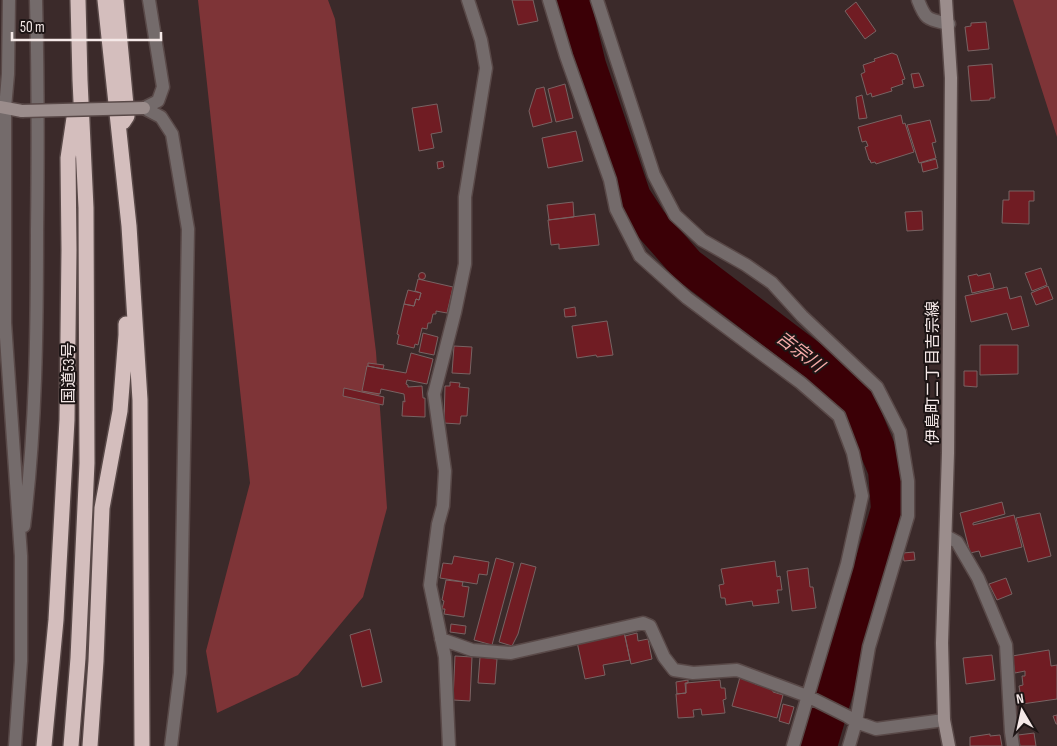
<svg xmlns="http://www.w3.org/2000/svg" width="1057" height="746" font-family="'Sofia Sans Condensed','Noto Sans JP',sans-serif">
<rect width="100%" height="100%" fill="#3b2a2a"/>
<!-- green -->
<path fill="#7e3437" d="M198 0H328L335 19 376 352 387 508 363 597 298 675 217 713 206 651 250 483Z
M1013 0H1057V137Z"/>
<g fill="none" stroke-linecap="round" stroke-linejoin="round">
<!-- river -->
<path stroke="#3b0006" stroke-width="36" d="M572 0 588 65 633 197 650 223 687 265 815 362 857 400 886 470 889 509 819 746"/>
</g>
<!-- building -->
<path fill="#701c23" stroke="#786363" d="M512 0H533L538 21 518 25Z
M856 2 876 31 865 39 845 11Z
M986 22 989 49 968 51 965 27 971 26V23Z
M892 53 897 55 905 79 902 80 903 84 891 88 892 91 872 97 871 93 867 95 861 74 865 72 863 65 875 61 874 59Z
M992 64 995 98H990V100L971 101 968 66Z
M919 73 924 86 914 88 911 74Z
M565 84 573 118 556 122 548 89Z
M544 87 552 122 533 127 529 111 536 89Z
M862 95 867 118 859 119 856 97Z
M437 104 442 132 431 134 434 148 419 151 412 108Z
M901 115 903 124 905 123 914 152 876 164 875 162 871 163 870 160H869L865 147 868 146 866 141 862 142 858 127Z
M930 120 936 142 932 143 936 158 919 163 907 125Z
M576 131 583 161 548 168 542 138Z
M936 159 938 168 923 172 921 163Z
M443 161 444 167 438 169 437 162Z
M1009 191H1034V201H1029V224L1002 223 1003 200H1009Z
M573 202 574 217 549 220 547 205Z
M922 211 923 230 907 231 905 212Z
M595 214 599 245 559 249V244L551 245 548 220Z
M1041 268 1047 285 1032 291 1025 273Z
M418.5 276a3.5 3.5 0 1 1 7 0a3.5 3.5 0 1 1-7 0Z
M990 273 994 288 972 293 968 276 977 274 978 276Z
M418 279 453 287 447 313 436 311V314H433L431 323H428L427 329 422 328 418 345 415 344 414 348 397 344 399 335 397 334 404 304 414 306 416 299 419 300 421 293 415 291Z
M1048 286 1053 299 1036 305 1031 293Z
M1007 287 1010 299 1021 296 1029 326 1012 330 1007 313 971 322 965 296Z
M408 290 421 293 419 300 416 299 414 306 404 304Z
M575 307 576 316 565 317 564 309Z
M607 321 613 355 597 357 596 355 577 358 572 326Z
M423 333 438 337 434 355 419 352Z
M980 345H1018V374L980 375Z
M454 346 472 347 470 374 452 373Z
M411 353 433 359 427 384 407 380 406 384 408 385V387L422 386 423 398H425V417L402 416 403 401 405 402 404 394 381 389 380 394 362 391 367 366 406 373Z
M368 363 384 365 383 369 368 366Z
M964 371H977V387L964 386Z
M450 382 460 383 459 387 469 388 467 416H461L460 424 444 423 445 386H450Z
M344 388 384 397 383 405 343 396Z
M1002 502 1005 514 973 523V525L1014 515 1022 547 981 557 979 551 970 553 960 513Z
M1040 513 1051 556 1028 562 1016 518Z
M914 552 915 560 904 561 903 553Z
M454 556 489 562 487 575 479 574 477 584 440 578 443 563 452 564Z
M496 558 514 563 492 645 474 640Z
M775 561 777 577 780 576 782 590H777L779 603 753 606 752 601 726 605 725 598H721L719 585 724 584 721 569Z
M521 563 536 567 518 634 512 646 499 642Z
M808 568 810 587H813L816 608 792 611 787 571Z
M1006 578 1012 594 997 600 989 584Z
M446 580 463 582 462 586 469 587 464 617 444 614 445 609H442L444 601 442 600Z
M451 624 466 626 465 634 450 632Z
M370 629 382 682 362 687 350 635Z
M624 632 630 660 603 665 605 675 585 679 577 642Z
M637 633 638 641 648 639 652 659 631 664 625 636Z
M1049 650 1051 666 1057 665V699L1022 704 1019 686 1023 685 1022 676H1025V671L1015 673 1012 656Z
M992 655 995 680 966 684 963 658Z
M455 656 472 657 470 701 453 700Z
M480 657 497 659 495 684 478 683Z
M740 677 756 681 755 684 773 689V692L783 695 777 718 732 706Z
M688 680V683H685L686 693 677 694 676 682Z
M720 680 721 688H725L726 699 723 700 725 713 702 715 701 709 693 710 694 717 678 718 676 694 686 693V683Z
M783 704 794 707 789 724 779 721Z
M1057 715V724H1056L1053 716Z
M1034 733 1036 746H1020L1018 735Z
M990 734V736L1000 735 1002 746H970V737Z"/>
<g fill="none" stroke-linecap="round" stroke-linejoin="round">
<defs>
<path id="street" d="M9 0 8 74 5 108V323L21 556V661L15 746
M149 0 163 87 158 101 144 108 161 117 172 134 188 229 180 673 171 746
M549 0 566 56 610 180 616 209 640 256 687 298 801 383 839 416 853 453 862 496 847 564 793 746
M597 0 654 175 675 215 702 240 746 265 772 283 802 316 877 387 900 432 908 481V516L869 647 856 722 849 746
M918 0C926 21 928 19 949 24
M24 526C36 428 37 329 37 231 38 154 38 77 36 0
M946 536 957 542 978 578 1006 645 1011 732 1013 746
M441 639 472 650 511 653 643 623 650 626 664 657 674 670 693 673 737 670 807 696 847 716 856 722 876 729 944 720
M449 746 445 657 430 585 438 524 443 506 445 471 434 394 455 312 465 264V197L486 68 481 40 468 0"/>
<path id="secondary" d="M946 0 951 78 948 453 942 643 944 720 949 746
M0 107 22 111"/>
<path id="highway" d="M105 0 129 226 140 400 142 746
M116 0 127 116 123 122
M44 746 56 620 67 420 69 250 68 158 75 111
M71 746 78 658 87 463 86 208 80 80 78 0
M90 746 96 661 102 508 120 411 126 335V324"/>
</defs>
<!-- street casing -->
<use href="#street" stroke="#594948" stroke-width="15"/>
<!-- secondary casing -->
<use href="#secondary" stroke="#594948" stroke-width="15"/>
<!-- highway casing -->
<use href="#highway" stroke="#594948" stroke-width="18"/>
<!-- street -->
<use href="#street" stroke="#746b6b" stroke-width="12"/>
<!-- secondary -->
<use href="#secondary" stroke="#9b8d8c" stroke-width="12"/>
<!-- highway -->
<use href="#highway" stroke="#d4bebd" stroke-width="15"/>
<defs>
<path id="secondary-bridge" d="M22 111 144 108"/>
</defs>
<!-- secondary-bridge casing -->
<use href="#secondary-bridge" stroke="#594948" stroke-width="15" stroke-linecap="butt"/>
<!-- secondary-bridge -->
<use href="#secondary-bridge" stroke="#9b8d8c" stroke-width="12"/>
</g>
<g text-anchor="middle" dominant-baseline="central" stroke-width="4" stroke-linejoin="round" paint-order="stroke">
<!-- street labels -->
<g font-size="16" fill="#f5e9e8" stroke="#1d1515">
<text transform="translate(69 373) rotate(-90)">国道53号</text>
<text transform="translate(933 373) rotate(-90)">伊島町二丁目吉宗線</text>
</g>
<!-- water labels -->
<g font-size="18" font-style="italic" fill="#f6aba9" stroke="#1d1515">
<text transform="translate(800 352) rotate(38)">吉宗川</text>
</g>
</g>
<!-- north arrow -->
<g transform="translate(1022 711) rotate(351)" stroke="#1d1515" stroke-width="4" paint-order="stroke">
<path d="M0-4L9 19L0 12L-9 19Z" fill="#f5e9e8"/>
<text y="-8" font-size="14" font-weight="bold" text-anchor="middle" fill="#f5e9e8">N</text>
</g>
<!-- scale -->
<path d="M12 32v8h149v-8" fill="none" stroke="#f5e9e8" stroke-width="2.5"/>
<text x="20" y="32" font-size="15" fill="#f5e9e8" stroke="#1d1515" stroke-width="4" paint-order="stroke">50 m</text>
</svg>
